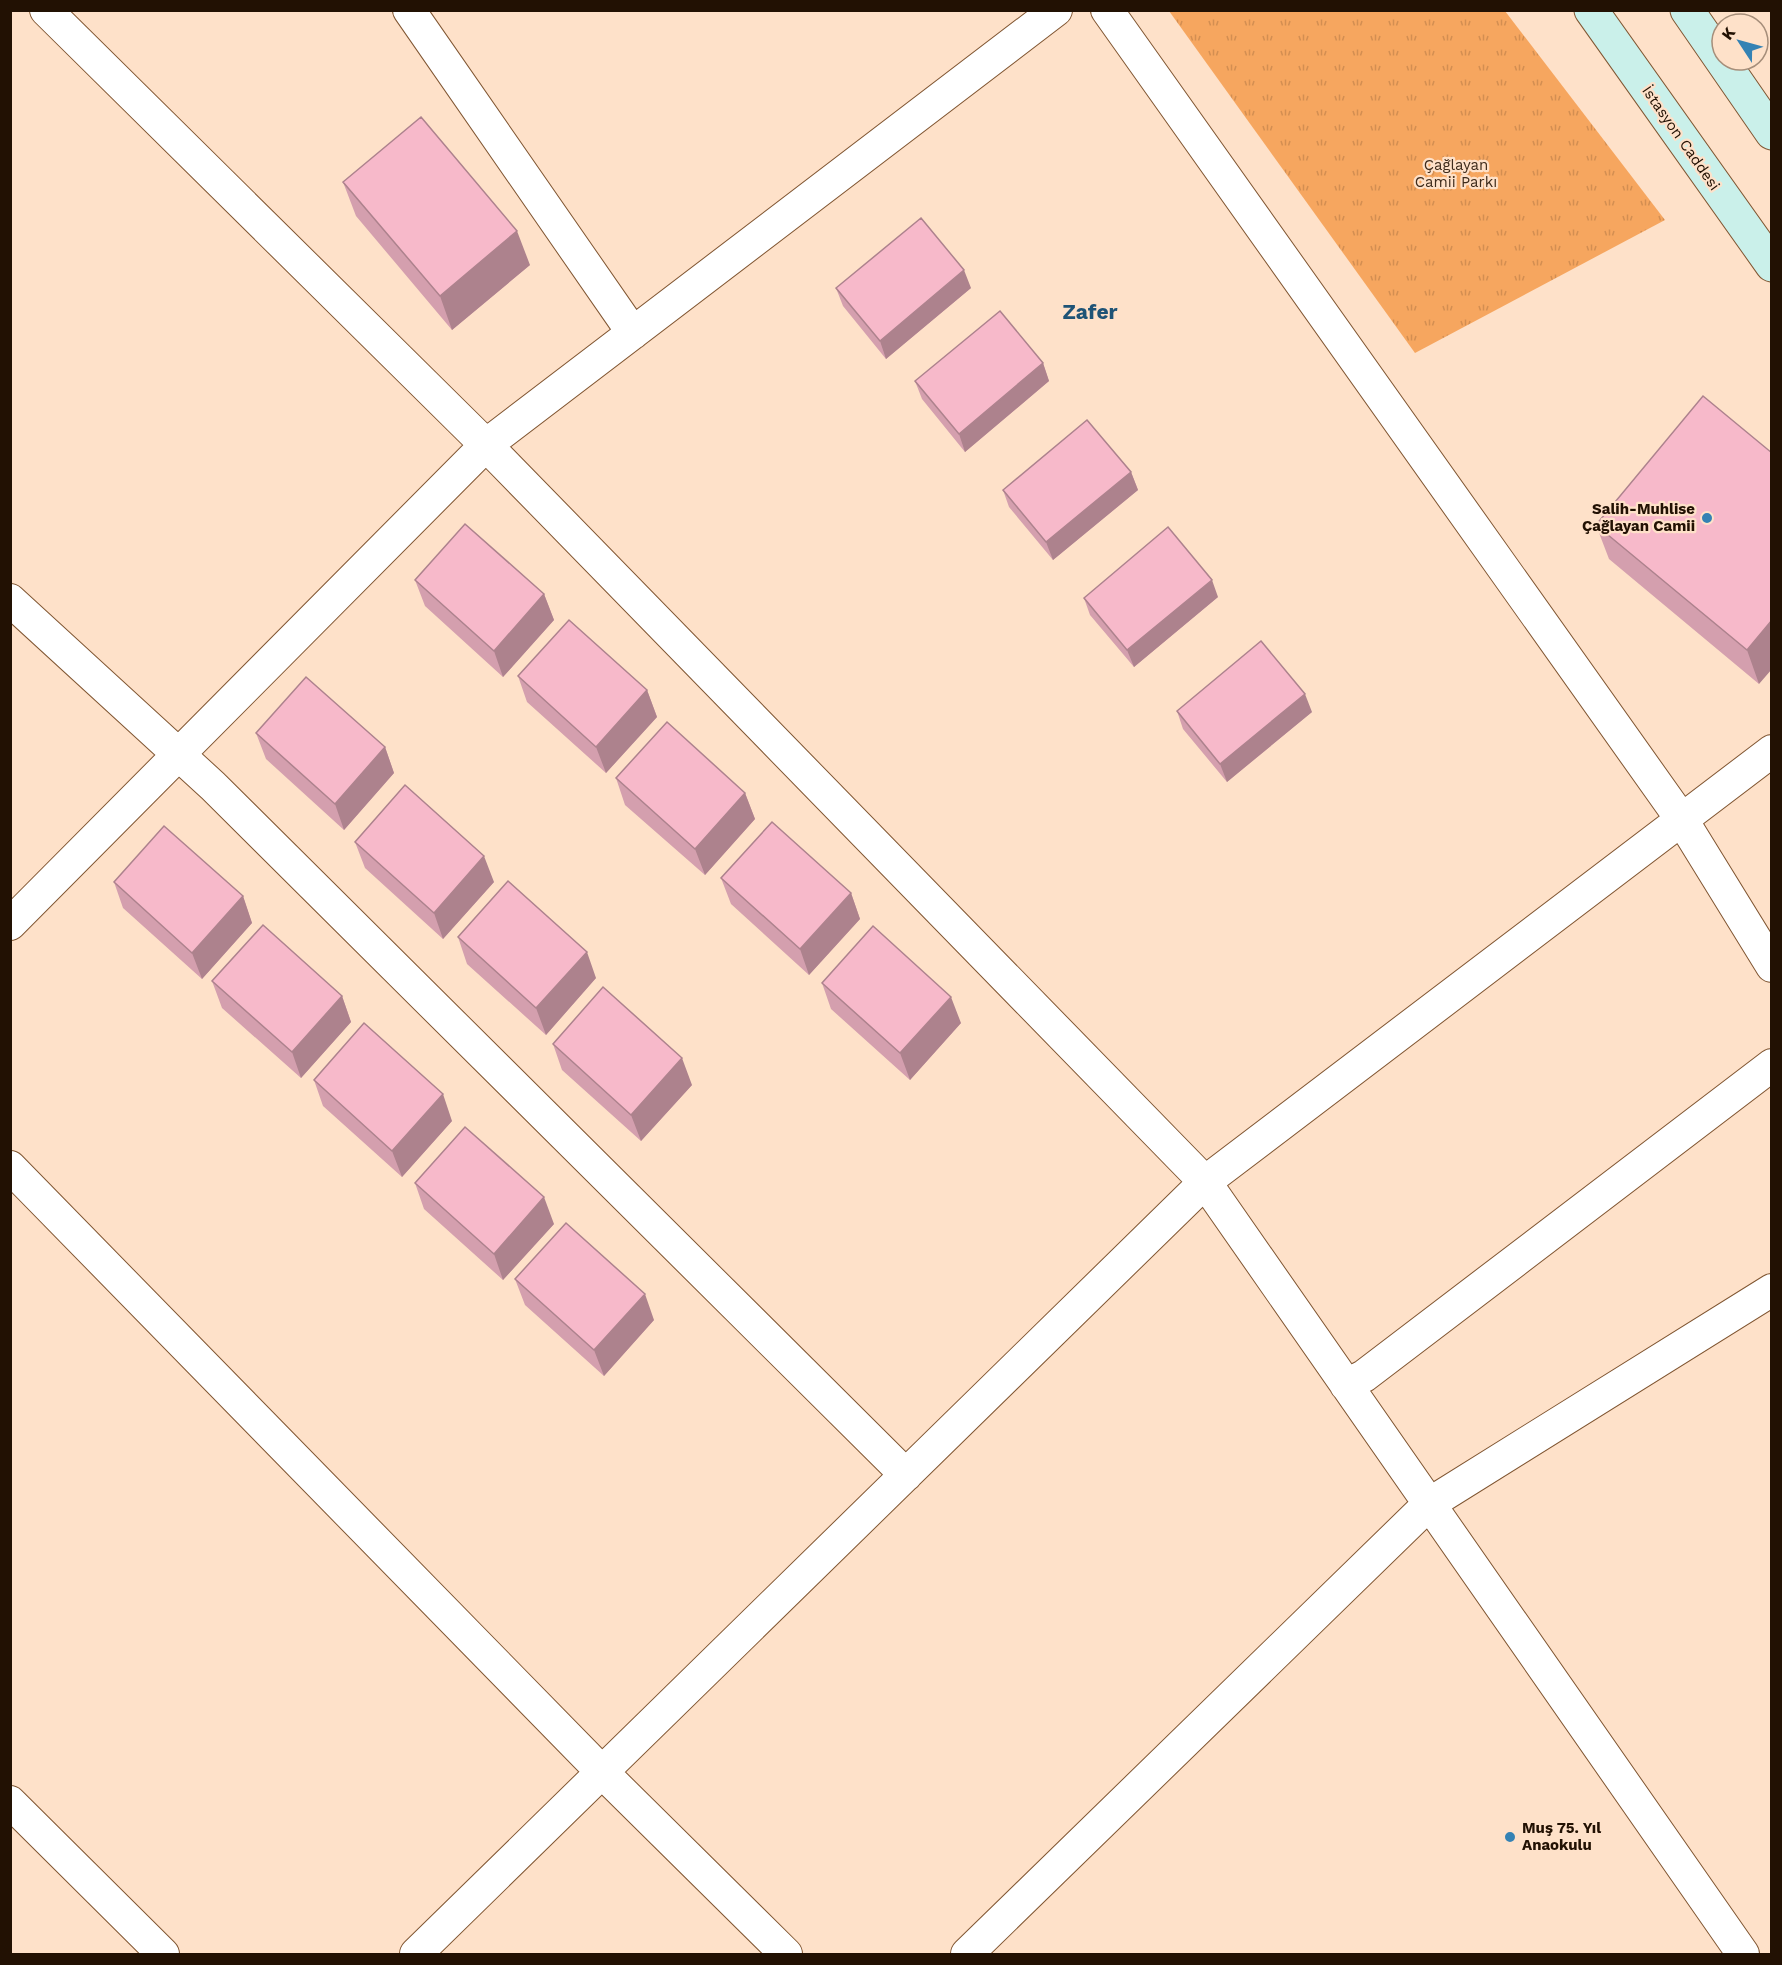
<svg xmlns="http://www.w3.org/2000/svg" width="1782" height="1965" font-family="'Work Sans',sans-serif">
<defs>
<pattern id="park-tufts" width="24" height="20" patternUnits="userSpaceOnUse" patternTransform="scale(1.5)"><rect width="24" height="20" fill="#f6a65f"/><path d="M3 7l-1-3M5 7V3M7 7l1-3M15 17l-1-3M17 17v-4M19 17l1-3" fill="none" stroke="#d38e51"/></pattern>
</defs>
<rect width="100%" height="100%" fill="#fee1c9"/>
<!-- park -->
<path fill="url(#park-tufts)" d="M1169 11H1505L1665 220 1415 353Z"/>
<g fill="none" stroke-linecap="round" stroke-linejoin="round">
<defs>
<path id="street" d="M46 10 486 445 1205 1182 416 1954
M409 10 633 333
M1107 10 1682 820 1772 966
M10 600 213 786 906 1475
M10 924 486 445 1056 10
M10 1167 602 1772 786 1954
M1346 1385 1364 1376 1772 1065
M10 1802 163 1954
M967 1954 1429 1504 1772 1290
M1743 1954 1205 1182 1772 751"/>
<path id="secondary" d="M1591 10 1772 265
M1687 10 1772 133"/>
</defs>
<!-- street casing -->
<use href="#street" stroke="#805632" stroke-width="34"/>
<!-- secondary casing -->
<use href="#secondary" stroke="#805632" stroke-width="35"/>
<!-- street -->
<use href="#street" stroke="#fff" stroke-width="32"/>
<!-- secondary -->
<use href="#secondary" stroke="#caf0ea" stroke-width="33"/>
</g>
<!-- wall -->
<path fill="#d49fae" d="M343 182 530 265 452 330 356 216Z
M836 288H971L886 359 843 306Z
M1043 363 1049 381 965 452 922 399 915 381Z
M1772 453 1759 684 1609 559 1596 525Z
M1131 472 1138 490 1053 560 1009 507 1003 490Z
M415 580 544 594 554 620 503 677 425 606Z
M1218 597 1134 667 1090 615 1084 598Z
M518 676 647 690 657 717 606 773 527 702Z
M1177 711 1312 712 1227 782 1183 729Z
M256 733 385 747 394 773 344 830 266 759Z
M616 778 745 793 755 819 705 875 625 805Z
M355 842 494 882 443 939 365 868Z
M721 878 851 893 860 919 809 975 731 904Z
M114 882 243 896 252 923 202 979 123 908Z
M458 937 596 978 546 1035 467 964Z
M212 981 342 996 351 1022 301 1078 222 1008Z
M822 983 961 1023 910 1080 831 1009Z
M553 1044 692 1085 641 1141 562 1070Z
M314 1080 452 1121 402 1177 323 1106Z
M415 1183 554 1224 503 1280 424 1209Z
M515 1279 654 1320 604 1376 525 1305Z"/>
<!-- shaded-wall -->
<path fill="#ad828d" d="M517 231 530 265 452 330 440 296Z
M964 270 971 288 886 359 880 341Z
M1043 363 1049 381 965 452 959 434Z
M1131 472 1138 490 1053 560 1046 542Z
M1212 580 1218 597 1134 667 1127 650Z
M544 594 554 620 503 677 494 651Z
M1772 620V669L1759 684 1747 650Z
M647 690 657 717 606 773 596 747Z
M1305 694 1312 712 1227 782 1220 764Z
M385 747 394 773 344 830 335 804Z
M745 793 755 819 705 875 695 849Z
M484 856 494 882 443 939 434 913Z
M851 893 860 919 809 975 800 949Z
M243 896 252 923 202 979 192 953Z
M587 952 596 978 546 1035 536 1008Z
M342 996 351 1022 301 1078 292 1052Z
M951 997 961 1023 910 1080 900 1053Z
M682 1058 692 1085 641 1141 631 1115Z
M443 1094 452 1121 402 1177 392 1151Z
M544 1197 554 1224 503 1280 494 1254Z
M645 1294 654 1320 604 1376 594 1350Z"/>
<!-- building -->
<path fill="#f7b9ca" stroke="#ad828d" stroke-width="1.5" d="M421 117 517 231 440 296 343 182Z
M921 218 964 270 880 341 836 288Z
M1000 311 1043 363 959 434 915 381Z
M1703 396 1772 453V620L1747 650 1596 525Z
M1087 420 1131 472 1046 542 1003 490Z
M465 524 544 594 494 651 415 580Z
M1168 527 1212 580 1127 650 1084 598Z
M569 620 647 690 596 747 518 676Z
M1261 641 1305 694 1220 764 1177 711Z
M306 677 385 747 335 804 256 733Z
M667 722 745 793 695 849 616 778Z
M405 785 484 856 434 913 355 842Z
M772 822 851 893 800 949 721 878Z
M164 826 243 896 192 953 114 882Z
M508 881 587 952 536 1008 458 937Z
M263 925 342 996 292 1052 212 981Z
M873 926 951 997 900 1053 822 983Z
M603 987 682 1058 631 1115 553 1044Z
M364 1023 443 1094 392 1151 314 1080Z
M465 1127 544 1197 494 1254 415 1183Z
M566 1223 645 1294 594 1350 515 1279Z"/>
<!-- markers -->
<g fill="#3482b4" stroke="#fee1c9" stroke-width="2">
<circle cx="1707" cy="518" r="6"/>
<circle cx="1510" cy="1837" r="6"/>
</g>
<g text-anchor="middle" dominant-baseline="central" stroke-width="4.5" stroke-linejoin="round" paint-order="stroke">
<!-- street labels -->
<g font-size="15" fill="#221103" stroke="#fee1c9">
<text transform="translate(1681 138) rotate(55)">İstasyon Caddesi</text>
</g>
<!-- park labels -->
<g font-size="15" fill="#3e2b1b" stroke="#fee1c9">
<text x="1456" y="165">Çağlayan<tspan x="1456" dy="17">Camii Parkı</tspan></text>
</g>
<!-- poi labels -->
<g font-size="15" font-weight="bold" fill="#221103" stroke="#fee1c9" text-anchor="end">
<text x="1695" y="509">Salih-Muhlise<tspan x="1695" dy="17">Çağlayan Camii</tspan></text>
<text x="1522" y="1828" text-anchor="start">Muş 75. Yıl<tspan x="1522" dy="17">Anaokulu</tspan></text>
</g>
<!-- district labels -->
<g font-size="21" font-weight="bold" fill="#1e5376" stroke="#fee1c9">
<text x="1090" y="311">Zafer</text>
</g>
</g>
<!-- border -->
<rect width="1782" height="1965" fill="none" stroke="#221103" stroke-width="24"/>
<!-- north arrow -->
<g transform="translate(1740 42) rotate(306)"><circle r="28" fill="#fee1c9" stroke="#a68e7a" stroke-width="1.5"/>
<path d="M0-4.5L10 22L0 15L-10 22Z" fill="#3482b4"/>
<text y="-9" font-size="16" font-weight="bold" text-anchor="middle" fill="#221103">K</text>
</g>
</svg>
